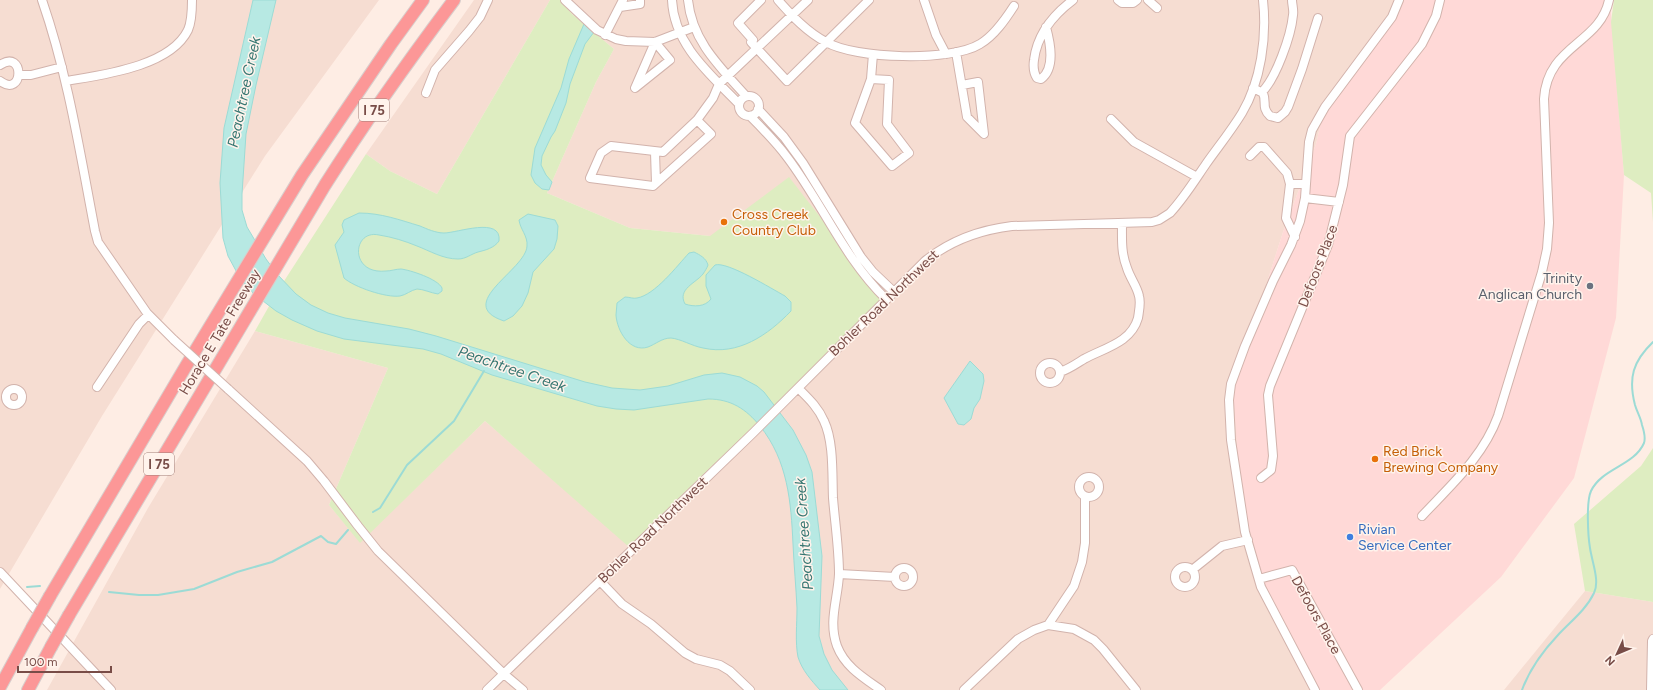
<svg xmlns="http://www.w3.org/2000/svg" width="1653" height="690" font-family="Figtree,sans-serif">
<rect width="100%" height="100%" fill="#feede4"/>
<!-- residential -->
<path fill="#f6ddd2" d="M0 0H379L265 156 102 416 0 589Z
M474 0H550L437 194 390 171 366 154Z
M560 0H1399L1395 15 1325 105 1316 144 1283 232 1233 389 1315 690H47L148 508 255 331 388 368 329 505 360 542 485 421 629 546 710 236 630 228 547 193 596 82 614 49 572 14Z
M1585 591 1653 602V690H1504Z"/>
<!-- commercial -->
<path fill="#ffd9d7" d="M1399 0H1610L1624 175 1616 318 1574 478 1501 577 1380 690H1315L1280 626 1251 550 1240 489 1233 389 1283 232 1316 144 1325 105 1368 48Z"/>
<!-- green -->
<path fill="#deedc1" d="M550 0H560L572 14 614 49 596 82 547 193 630 228 710 236 789 177 884 299 629 547 485 421 360 543 329 505 388 368 255 331 277 292 366 154 390 171 437 194Z
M1614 0H1653V222L1651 193 1624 175 1611 22Z
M1653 448V602L1585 591 1574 524 1641 466Z"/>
<!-- water -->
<path fill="#b7e9e3" stroke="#9cdbd5" d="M253 0H276L256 85 246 134 242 194V210L247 227 266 259 277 274 296 294 311 305 328 313 345 318 409 329 436 336 585 382 612 388 640 390 668 386 704 375 722 373 740 377 757 386 764 392 793 430 806 455 812 472 822 556 819 636 824 654 832 670 848 690H820C811 680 802 670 798 657 795 642 797 624 797 608 796 587 794 566 793 544 791 502 788 461 760 426 746 409 731 399 708 399L634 410 616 409 597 406 492 375 441 354 423 349 344 339 317 331 292 320 276 311 254 294 241 280 228 256 223 238 220 183 224 128Z
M584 24 594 32 585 44 570 84 566 103 555 131 551 137 542 156 541 165 546 175 552 182 549 190 542 189 535 183 531 175 535 148 561 88 569 59Z
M359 213C381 213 400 220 420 226 427 229 436 233 444 233 457 233 502 216 499 241 494 248 486 250 478 252 471 254 466 259 458 259 443 259 430 251 417 246 405 241 392 237 379 235 352 229 349 275 386 271 391 271 396 269 401 269 410 270 438 279 442 288V291L438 294C431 293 423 289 417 289 411 290 406 295 400 296 386 298 354 287 344 278L335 245 344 232 342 225 344 220Z
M528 214 555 220 558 226 557 239 554 249 533 272 528 293 522 306 513 316 504 321C453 304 526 270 527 246 528 236 520 229 519 220Z
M694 252C700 255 706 258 708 265 707 268 705 271 703 274 696 283 677 289 685 304 694 307 705 307 711 299L706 286V275L715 265C727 261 772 289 785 296L791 302V311C768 335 738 356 703 348 692 346 681 339 671 338 662 338 656 344 648 347 630 353 617 331 616 315 616 311 617 307 617 303L625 297C629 297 634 299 637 298 655 295 677 266 689 253Z
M970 361 983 374 984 381 980 399 974 408 971 419 964 425 958 424 944 398Z"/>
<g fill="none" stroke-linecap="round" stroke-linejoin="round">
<!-- stream -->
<path stroke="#9cdbd5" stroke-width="2" d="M373 512 380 508 407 465 454 421 484 371
M27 587 40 586
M109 592 139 595H158L194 589 237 572 272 562 321 536 328 542 336 544 348 530
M1522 690C1530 668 1542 652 1558 635 1570 622 1586 610 1594 593 1600 581 1592 562 1590 548 1588 536 1586 502 1591 491 1602 468 1634 466 1644 443 1646 437 1644 431 1642 425 1641 418 1637 412 1635 405 1628 378 1633 361 1653 342"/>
<defs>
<path id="minor" d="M42 0C68 75 80 153 95 231L98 242 147 313 174 340
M565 0 597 30 616 39 626 41 655 42 694 27
M672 0C674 45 710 74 739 104
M688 0C692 41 720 67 746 96
M761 0 738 23 753 40 751 42 787 81 869 0
M778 0C792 16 807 32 826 42 855 59 951 62 980 44 994 36 1005 20 1014 6
M924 0 936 35 946 54
M1118 0 1122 3H1133L1137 0
M1148 0 1157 8
M620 7 640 4V0
M1046 27C1050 42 1056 68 1041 79L1037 78C1033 72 1033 67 1034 60 1037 35 1053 15 1073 0
M605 35 623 0
M655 42 670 60 635 88Z
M956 52 967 117 984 134 978 82 962 85
M0 65C25 48 24 99 0 81
M19 75H31L62 67
M871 79 889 80 887 124 909 153 892 166 855 123 871 79 873 54
M66 81C101 75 170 67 188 30 192 21 192 10 192 0
M1253 88 1263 93C1267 102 1261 107 1270 116L1278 118 1285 112 1288 107 1302 69 1318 18
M1262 92C1276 78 1291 36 1293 15 1294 10 1292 5 1292 0
M426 93 435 70 469 31 480 17 488 0
M739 106a10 10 0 1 1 20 0a10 10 0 1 1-20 0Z
M758 109 784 137 803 163 861 257 873 272 894 292
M750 116C763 129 776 142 787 157 822 203 844 258 886 299
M1111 119 1134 142 1197 177
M697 120 711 134 653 186 590 178 601 153 611 146 663 152Z
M697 120 713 98 719 84 808 0
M655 152 656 183
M1250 156 1259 147H1264L1287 173 1290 184 1286 218 1295 237
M1290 184H1306
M1305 198 1339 202
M1040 373a10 10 0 1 1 20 0a10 10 0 1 1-20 0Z
M1060 372C1069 369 1076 364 1084 359 1104 348 1131 343 1138 318 1139 311 1141 303 1139 296 1137 286 1130 278 1127 268 1121 253 1122 239 1122 223
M97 387 139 324 148 315
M798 388C808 398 818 407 824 421 834 442 832 475 833 498 835 523 839 549 839 574 838 599 828 621 837 646 845 667 864 678 881 690
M6 397a8 8 0 1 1 16 0a8 8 0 1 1-16 0Z
M228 389 307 461 324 481 358 526 378 551 504 674 523 690
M1079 487a10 10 0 1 1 20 0a10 10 0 1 1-20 0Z
M1261 478 1271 470 1273 456 1268 395 1270 386 1328 245 1343 185 1350 136 1422 44 1436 16 1440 0
M1422 516C1451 485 1483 457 1498 416L1542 272 1547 249 1549 223 1544 99C1547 45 1600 44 1609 0
M1175 577a10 10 0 1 1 20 0a10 10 0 1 1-20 0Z
M895 577a9 9 0 1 1 18 0a9 9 0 1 1-18 0Z
M1192 570 1222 546 1248 540
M0 572 111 690
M839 574 895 577
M1259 579 1292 570 1358 690
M600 581 622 604 651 624 685 653 696 659 720 665 730 671 750 690
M1048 625 1074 586 1082 562 1085 543V497
M487 690 753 433 925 261C951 240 979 230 1012 226L1152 222 1159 220 1170 213C1184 198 1195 180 1206 164 1218 147 1231 131 1242 113 1261 81 1267 37 1263 0
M964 690 1018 639 1034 630 1048 625 1074 629 1094 640 1103 649 1136 690
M1315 690 1261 587 1245 532 1231 440 1229 400 1231 384 1245 346 1273 281 1291 245 1300 221 1305 198 1309 142 1312 130 1325 107 1392 17 1399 0
M1651 690 1652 641 1653 639"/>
<path id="highway" d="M50 596 186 366 302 175 391 44 423 0
M69 615 325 185C365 122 409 60 454 0
M0 687 32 628
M28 690 51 647"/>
</defs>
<!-- minor casing -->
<use href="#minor" stroke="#d2b3ac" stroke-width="10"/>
<!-- highway casing -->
<use href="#highway" stroke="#d9cdcb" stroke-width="14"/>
<!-- minor -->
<use href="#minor" stroke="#fff" stroke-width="8"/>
<!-- highway -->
<use href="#highway" stroke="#fc9797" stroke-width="12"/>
<defs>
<path id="minor-bridge" d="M174 340 228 389"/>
<path id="highway-bridge" d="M32 628 50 596
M51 647 69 615"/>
</defs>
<!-- minor-bridge casing -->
<use href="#minor-bridge" stroke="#d2b3ac" stroke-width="10" stroke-linecap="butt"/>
<!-- highway-bridge casing -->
<use href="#highway-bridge" stroke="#d9cdcb" stroke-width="14" stroke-linecap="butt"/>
<!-- minor-bridge -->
<use href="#minor-bridge" stroke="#fff" stroke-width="8"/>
<!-- highway-bridge -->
<use href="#highway-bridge" stroke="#fc9797" stroke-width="12"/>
</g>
<!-- markers -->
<g fill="#e8710a" stroke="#fff3ec" stroke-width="1.5">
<circle cx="724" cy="222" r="4"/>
<circle cx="1375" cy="459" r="4"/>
</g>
<circle fill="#6b7280" stroke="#fff3ec" stroke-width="1.5" cx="1590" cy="286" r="4"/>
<circle fill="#3f7fe0" stroke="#fff3ec" stroke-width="1.5" cx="1350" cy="537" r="4"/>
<g text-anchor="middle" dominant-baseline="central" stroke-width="3" stroke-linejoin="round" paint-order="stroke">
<!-- shield labels -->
<g fill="#fff3ec" stroke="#a07e78" stroke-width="1">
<rect x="359" y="99" width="30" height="22" rx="3"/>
<rect x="144" y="453" width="30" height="22" rx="3"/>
</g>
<g font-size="13" font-weight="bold" fill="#784c47">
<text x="374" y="110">I 75</text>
<text x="159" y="464">I 75</text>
</g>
<!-- food labels -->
<g font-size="14" fill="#c56008" stroke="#fff3ec" text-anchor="start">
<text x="732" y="214">Cross Creek<tspan x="732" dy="16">Country Club</tspan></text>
<text x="1383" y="451">Red Brick<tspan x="1383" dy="16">Brewing Company</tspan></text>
</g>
<!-- street labels -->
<g font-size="14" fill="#784c47" stroke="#fff3ec">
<text transform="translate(1318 266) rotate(-69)">Defoors Place</text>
<text transform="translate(884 303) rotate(-44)">Bohler Road Northwest</text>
<text transform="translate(220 332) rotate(-59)">Horace E Tate Freeway</text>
<text transform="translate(653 530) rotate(-44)">Bohler Road Northwest</text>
<text transform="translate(1316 615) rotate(61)">Defoors Place</text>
</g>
<!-- worship labels -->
<g font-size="14" fill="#5b616d" stroke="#fff3ec" text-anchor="end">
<text x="1582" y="278">Trinity<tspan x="1582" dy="16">Anglican Church</tspan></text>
</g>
<!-- shop labels -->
<g font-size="14" fill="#366cbe" stroke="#fff3ec" text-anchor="start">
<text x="1358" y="529">Rivian<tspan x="1358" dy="16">Service Center</tspan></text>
</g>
<!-- water labels -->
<g font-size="15" font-style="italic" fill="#377772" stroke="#fff3ec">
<text transform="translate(244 92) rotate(-78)">Peachtree Creek</text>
<text transform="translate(512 369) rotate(19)">Peachtree Creek</text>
<text transform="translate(804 534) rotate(-94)">Peachtree Creek</text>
</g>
</g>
<!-- north arrow -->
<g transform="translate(1617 654) rotate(226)" stroke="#fff3ec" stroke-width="3" paint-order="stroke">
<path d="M0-3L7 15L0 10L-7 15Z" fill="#784c47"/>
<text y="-6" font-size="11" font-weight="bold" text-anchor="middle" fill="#784c47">N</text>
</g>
<!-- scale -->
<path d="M18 666v6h93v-6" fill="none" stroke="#784c47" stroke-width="2"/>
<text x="24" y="666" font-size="12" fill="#784c47" stroke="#fff3ec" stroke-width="3" paint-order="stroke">100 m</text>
</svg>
